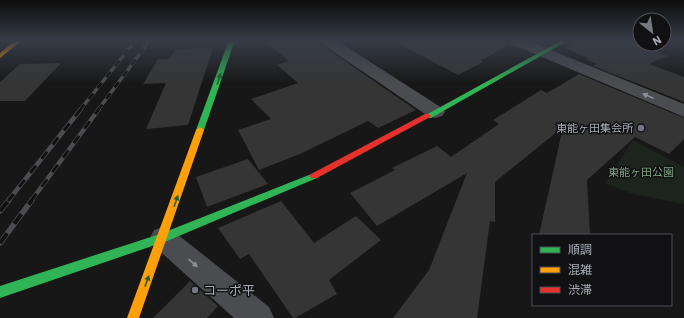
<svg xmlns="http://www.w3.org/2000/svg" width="684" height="318" font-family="'IBM Plex Sans','Noto Sans JP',sans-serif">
<rect width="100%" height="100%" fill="#171717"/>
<!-- green -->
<path fill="#1d241e" d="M633 140 684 167V204L633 194 605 183Z"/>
<!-- building -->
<path fill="#353536" d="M263 40H317L320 44 416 110 378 128 368 121 300 154 259 170 238 130 271 119 251 99 298 83 277 65 289 61Z
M392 40H506L509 44 481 61 483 62 458 75Z
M574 40H626L667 56 649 64 684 77V102L593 66 597 64 586 59 588 58 565 48 572 44Z
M213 48 188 125 146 129 166 83 143 84 158 59H169L176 49Z
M61 63 25 101H0V82L20 64Z
M579 74 684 118V139L669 154 635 137 587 180 590 235H539L563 127 495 182V222L490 221 477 318H393L429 270 467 173 377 226 350 193 395 170 392 168 437 146 451 157 499 124 493 120 541 90 547 93Z
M248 159 268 184 207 207 196 177Z
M281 201 314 243 356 216 381 240 329 280 337 294 295 318H293L249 254 240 259 218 228Z
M190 281 218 306 207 318H153Z"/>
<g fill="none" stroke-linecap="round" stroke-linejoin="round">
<!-- street -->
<path fill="#4b4c50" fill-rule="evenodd" d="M319 40H336L442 108 445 112 442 116 435 118 428 116 321 43Z
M507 40H526L684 104V117L509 43Z
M163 227 172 230 269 307 274 318H234L154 246 150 238 154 230Z"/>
<!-- fast -->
<path fill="#30b455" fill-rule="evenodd" d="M229 40H235L204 130 203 132H197L196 130Z
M562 40H569L431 118H428L424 116Z
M314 173 317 174 319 176 317 178 167 241 0 298V286L160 234Z"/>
<!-- slow -->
<path fill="#ff9f0a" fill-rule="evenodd" d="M16 40H22L0 58V53Z
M200 127 204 130 139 318H127L196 130Z"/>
<!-- jam -->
<path fill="#e5322d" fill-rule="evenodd" d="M425 114H428L432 116 317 178H311L309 176 311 174Z"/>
<defs>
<path id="rail-far2" d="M80 110 136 40
M98 110 150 40"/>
<path id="rail-far1" d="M8 201 81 109
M31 201 99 109"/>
<path id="rail" d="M0 211 9 200
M0 243 32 200"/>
</defs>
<!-- rail-far2 casing -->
<use href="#rail-far2" stroke="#4b4c4f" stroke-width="3.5"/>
<!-- rail-far1 casing -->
<use href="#rail-far1" stroke="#4b4c4f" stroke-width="4.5"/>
<!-- rail casing -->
<use href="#rail" stroke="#4b4c4f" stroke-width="5.5"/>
<!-- rail-far2 -->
<use href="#rail-far2" stroke="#111113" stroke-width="2.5" stroke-dasharray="7" stroke-linecap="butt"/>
<!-- rail-far1 -->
<use href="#rail-far1" stroke="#111113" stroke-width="3" stroke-dasharray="9" stroke-linecap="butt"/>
<!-- rail -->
<use href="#rail" stroke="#111113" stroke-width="4" stroke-dasharray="12" stroke-linecap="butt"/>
</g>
<!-- one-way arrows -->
<defs><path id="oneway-solid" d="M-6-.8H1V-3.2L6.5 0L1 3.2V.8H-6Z"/></defs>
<g fill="#206234">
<use href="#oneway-solid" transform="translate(219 79) rotate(-71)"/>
<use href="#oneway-solid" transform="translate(176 201) rotate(-71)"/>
<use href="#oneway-solid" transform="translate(147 281) rotate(-70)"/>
</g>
<g fill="#8c9099">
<use href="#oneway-solid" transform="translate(648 96) rotate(-157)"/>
<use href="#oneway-solid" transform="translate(193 263) rotate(40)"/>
</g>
<!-- sky -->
<linearGradient id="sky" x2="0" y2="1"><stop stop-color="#0d0d0d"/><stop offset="0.48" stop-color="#363c47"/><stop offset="1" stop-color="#363c47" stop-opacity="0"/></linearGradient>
<rect width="684" height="84" fill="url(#sky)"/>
<!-- markers -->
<g fill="#757880" stroke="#111113" stroke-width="1.5">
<circle cx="641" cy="128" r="4"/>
<circle cx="195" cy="290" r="4"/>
</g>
<g text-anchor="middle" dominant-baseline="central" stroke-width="3" stroke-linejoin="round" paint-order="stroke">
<!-- poi labels -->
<g font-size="11" fill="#a8adb8" stroke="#111113" text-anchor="end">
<text x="633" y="128">東能ヶ田集会所</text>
</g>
<!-- park labels -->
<g font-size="11" fill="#7fa381" stroke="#111113">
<text x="641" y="172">東能ヶ田公園</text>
</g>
<!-- near-poi labels -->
<g font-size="13" fill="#a8adb8" stroke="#111113" text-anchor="start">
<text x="203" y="290">コーポ平</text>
</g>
</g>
<!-- legend -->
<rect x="532" y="234" width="140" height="72" fill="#111113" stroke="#4d4f55"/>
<rect x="540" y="247" width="20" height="6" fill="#30b455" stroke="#4d4f55"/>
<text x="568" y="254" font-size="12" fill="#a8adb8">順調</text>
<rect x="540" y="267" width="20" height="6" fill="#ff9f0a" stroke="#4d4f55"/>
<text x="568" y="274" font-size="12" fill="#a8adb8">混雑</text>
<rect x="540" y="287" width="20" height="6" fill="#e5322d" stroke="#4d4f55"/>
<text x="568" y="294" font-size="12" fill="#a8adb8">渋滞</text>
<!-- north arrow -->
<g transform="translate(652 32) rotate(150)"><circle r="19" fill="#111113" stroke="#4d4f55"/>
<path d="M0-3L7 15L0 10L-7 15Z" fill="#757880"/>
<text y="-6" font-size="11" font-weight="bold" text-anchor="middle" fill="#a8adb8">N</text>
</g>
</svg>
